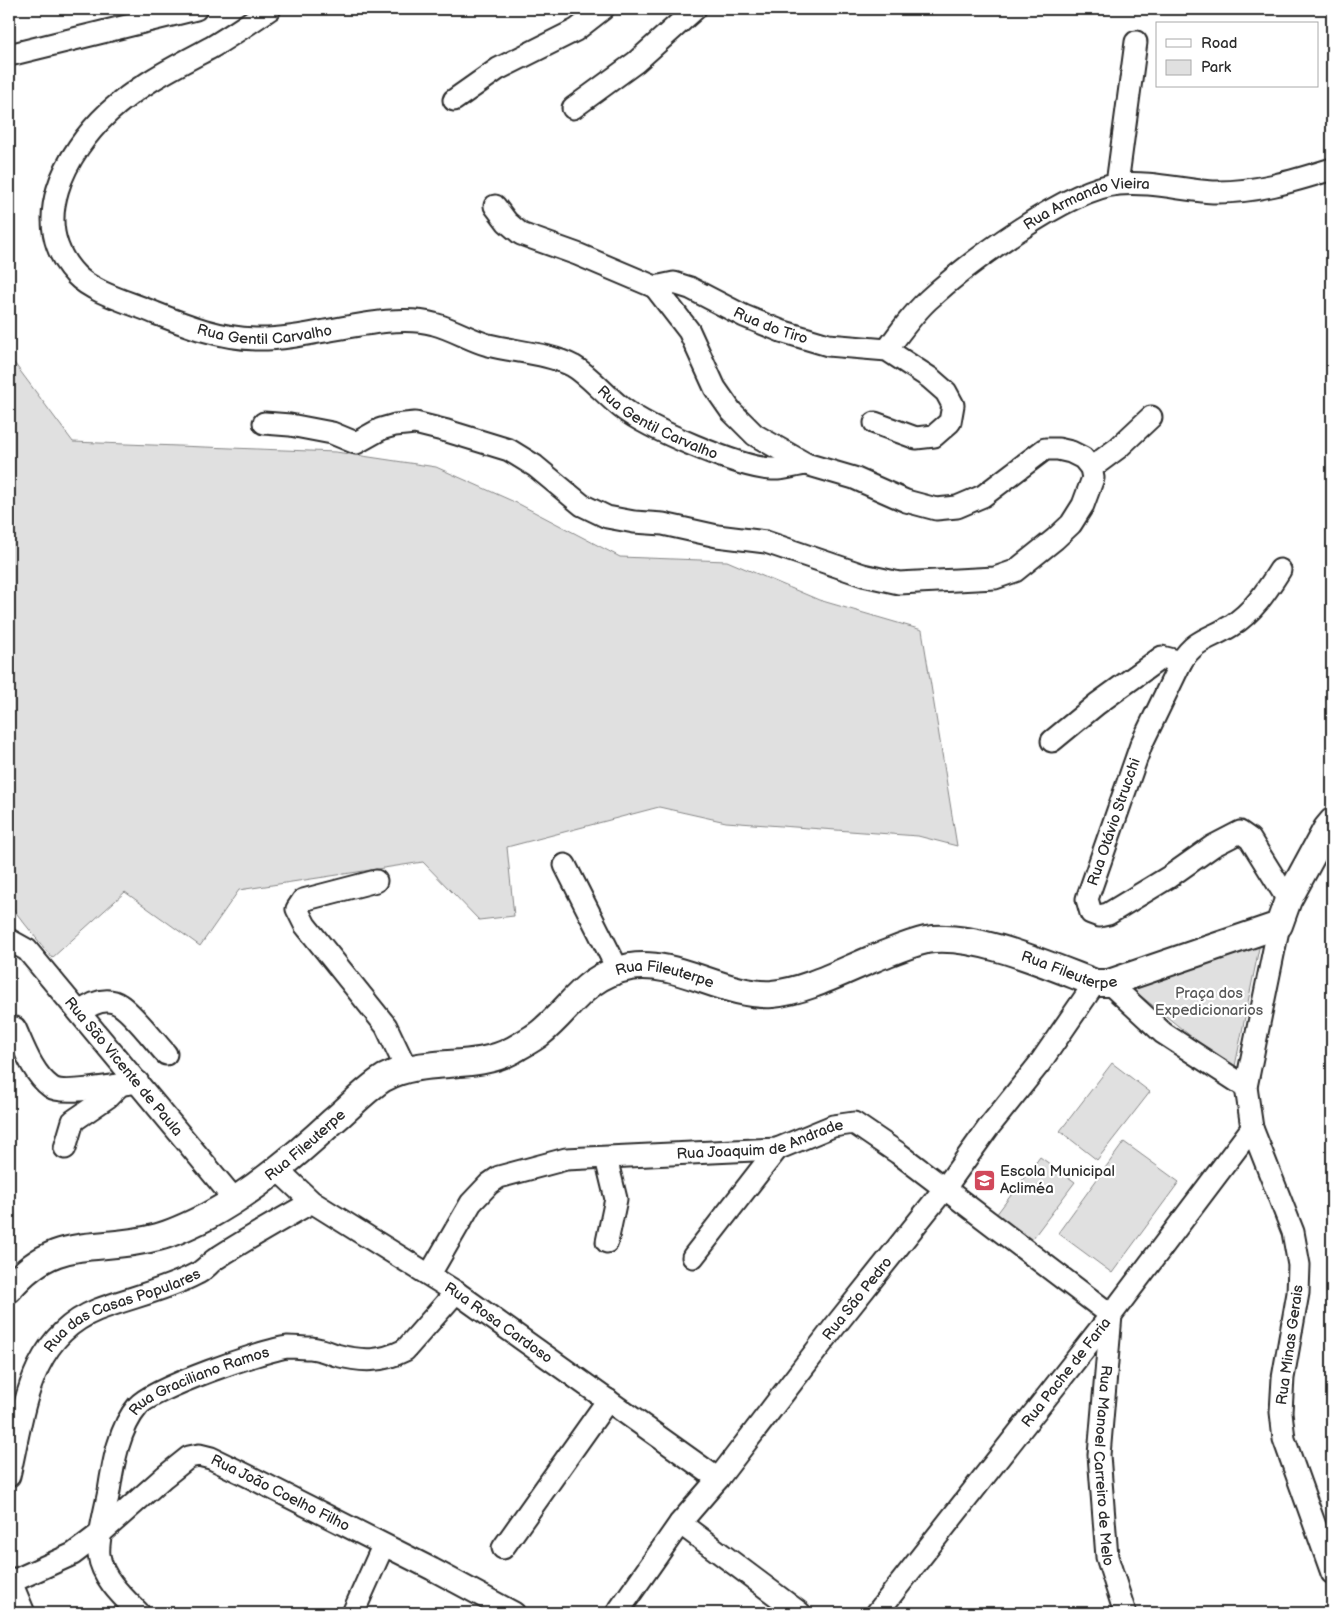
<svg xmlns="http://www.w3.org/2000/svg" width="1341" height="1622" font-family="'Balsamiq Sans',sans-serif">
<rect width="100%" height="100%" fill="#fff"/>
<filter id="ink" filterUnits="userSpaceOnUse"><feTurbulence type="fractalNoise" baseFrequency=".02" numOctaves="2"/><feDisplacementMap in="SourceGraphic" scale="10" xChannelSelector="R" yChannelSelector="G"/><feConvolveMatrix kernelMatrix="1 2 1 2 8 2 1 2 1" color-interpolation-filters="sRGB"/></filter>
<g filter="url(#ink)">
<!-- green -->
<path fill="#e0e0e0" stroke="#868686" d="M9 356 73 442 336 452 436 467 519 504 620 557 727 561 819 600 922 630 957 846 918 836 726 822 659 807 507 847 514 916 479 920 423 862 239 890 200 946 125 892 52 958 9 904Z
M1260 943 1234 1071 1131 988Z
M1112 1063 1150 1092 1097 1160 1060 1131Z
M1124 1142 1179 1182 1112 1273 1058 1233Z
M1040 1157 1075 1182 1030 1242 996 1215Z"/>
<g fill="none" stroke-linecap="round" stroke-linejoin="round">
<defs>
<g id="minor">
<path id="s1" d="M270 9C251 22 232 35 212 47 175 67 141 83 109 112 65 153 27 224 76 275 93 293 132 303 155 313 188 326 220 338 255 339 309 341 387 310 434 324 453 329 470 340 488 345 516 352 548 353 573 366 589 375 606 396 622 408 648 428 739 468 772 469 783 470 795 465 806 464"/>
<path d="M9 55 196 9"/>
<path d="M454 100 498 69 576 30 603 9"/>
<path d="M573 108 636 62 695 9"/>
<path d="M1117 184 1136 42"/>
<path id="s2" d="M495 206 507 222 521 234 577 254 655 287 674 283 690 288 744 316 781 331 828 345 887 350 930 378 946 392 953 405 950 422 934 436 916 438 875 423"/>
<path id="s3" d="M887 350C900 332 912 315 928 300 967 264 1067 189 1118 184 1151 181 1181 190 1213 192 1254 193 1294 181 1332 169"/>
<path d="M264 423 290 425 332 433 356 443 381 429 395 425 415 423 447 431 509 450 535 466 582 505 607 517 634 522 663 524 717 536 766 542 863 575 899 583 995 578 1015 571 1055 539 1071 524 1083 505 1093 478 1091 468 1083 458 1071 452 1058 449H1045L983 496 957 507 936 509 906 501 854 478 806 464 755 435 731 411 715 388 689 331 655 287"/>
<path d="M1091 468 1118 448 1151 417"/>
<path d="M1280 570C1266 592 1253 612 1231 626 1210 639 1195 639 1181 662L1141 745 1087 899 1091 913 1099 916 1108 914 1169 877 1213 846 1240 832 1250 839 1288 900"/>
<path d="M1052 741 1097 704 1162 657 1181 662"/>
<path d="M565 865 618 970"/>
<path d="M376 881 303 900 297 909 305 925 386 1026 406 1068"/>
<path d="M1279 925 1246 1087 1252 1128 1293 1232 1299 1265 1298 1293 1283 1378 1281 1412 1284 1439 1332 1573"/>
<path id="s4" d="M9 940 27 950 234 1199"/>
<path d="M1109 983 1163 1033 1246 1087"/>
<path d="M80 1012C91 1004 107 996 120 1005 134 1014 154 1041 166 1054"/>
<path d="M15 1028C24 1048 33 1074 51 1087 63 1096 121 1084 138 1082"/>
<path d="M65 1148 73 1121 108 1097 120 1085"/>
<path d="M606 1158 616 1199 607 1242"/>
<path id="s5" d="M278 1170 312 1202 456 1292 718 1479"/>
<path d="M693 1257 777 1149"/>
<path id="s6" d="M430 1274 471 1203 489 1184 499 1177 566 1159 777 1149 833 1126 854 1123 898 1153 1111 1315"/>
<path id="s7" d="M1111 1315 1099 1455 1107 1557 1125 1613"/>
<path id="s8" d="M9 1476C24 1412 28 1338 97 1310 128 1298 166 1290 196 1274 204 1271 210 1262 217 1258 248 1238 280 1220 312 1202"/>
<path d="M680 1523 800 1613"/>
<path d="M503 1548 608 1400"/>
<path id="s9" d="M9 1578 11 1582 73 1554 102 1532 164 1477 189 1457 199 1455 211 1458 248 1476 432 1569 514 1613"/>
<path d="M11 1582 24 1613"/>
<path id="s10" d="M139 1613C123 1597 102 1578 99 1555 97 1541 106 1507 109 1491 113 1464 119 1428 138 1406 152 1389 263 1350 288 1347 295 1347 303 1348 311 1348 319 1349 328 1352 336 1355 363 1362 381 1362 405 1350L456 1292"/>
<path d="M353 1613 383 1546"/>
<path id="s11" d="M617 1613 680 1523 718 1479 835 1326 945 1188 988 1128 1040 1063 1095 983"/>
<path id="s12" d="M877 1613 1111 1315 1252 1128"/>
</g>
<g id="major">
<path id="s13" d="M9 1289C57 1232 95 1254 158 1237 174 1233 192 1224 208 1216 254 1191 295 1156 333 1121 350 1107 366 1089 384 1078 424 1056 473 1072 513 1050 521 1045 531 1040 539 1034 572 1008 583 976 630 967 676 959 725 997 772 994 806 991 843 971 875 958 891 952 908 944 926 940 974 932 1050 966 1095 983H1109L1279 925 1288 900 1327 828 1332 822"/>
</g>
</defs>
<!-- minor casing -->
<use href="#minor" stroke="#2b2b2b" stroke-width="25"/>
<!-- major casing -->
<use href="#major" stroke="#2b2b2b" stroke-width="30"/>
<!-- minor -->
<use href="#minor" stroke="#fff" stroke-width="21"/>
<!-- major -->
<use href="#major" stroke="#fff" stroke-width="26"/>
</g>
</g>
<!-- icons -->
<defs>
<symbol id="school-square" viewBox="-11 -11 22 22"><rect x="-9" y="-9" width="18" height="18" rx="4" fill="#d1495b" stroke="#fff"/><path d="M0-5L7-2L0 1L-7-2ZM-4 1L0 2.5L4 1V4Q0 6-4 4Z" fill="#fff"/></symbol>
</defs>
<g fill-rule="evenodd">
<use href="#school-square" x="972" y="1168" width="25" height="25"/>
</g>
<g text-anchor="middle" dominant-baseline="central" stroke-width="4.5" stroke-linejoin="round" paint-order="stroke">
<!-- street labels -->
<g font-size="15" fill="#2b2b2b" stroke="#fff">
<text stroke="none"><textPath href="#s3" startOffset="254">Rua Armando Vieira</textPath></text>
<text stroke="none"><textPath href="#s2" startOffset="308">Rua do Tiro</textPath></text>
<text stroke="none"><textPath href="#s1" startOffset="579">Rua Gentil Carvalho</textPath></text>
<text stroke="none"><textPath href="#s1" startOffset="999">Rua Gentil Carvalho</textPath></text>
<text transform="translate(1114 822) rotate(-71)">Rua Otávio Strucchi</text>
<text stroke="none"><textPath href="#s13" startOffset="1178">Rua Fileuterpe</textPath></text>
<text stroke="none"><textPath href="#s13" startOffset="756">Rua Fileuterpe</textPath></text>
<text stroke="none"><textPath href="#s4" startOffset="172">Rua São Vicente de Paula</textPath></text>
<text stroke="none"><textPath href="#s6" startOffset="386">Rua Joaquim de Andrade</textPath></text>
<text stroke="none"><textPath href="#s13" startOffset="338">Rua Fileuterpe</textPath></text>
<text stroke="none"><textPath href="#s11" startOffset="396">Rua São Pedro</textPath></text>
<text stroke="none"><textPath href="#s8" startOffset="219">Rua das Casas Populares</textPath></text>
<text stroke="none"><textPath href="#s5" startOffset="269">Rua Rosa Cardoso</textPath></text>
<text transform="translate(1290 1345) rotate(-82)">Rua Minas Gerais</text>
<text stroke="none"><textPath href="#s12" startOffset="306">Rua Pache de Faria</textPath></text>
<text stroke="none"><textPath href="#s10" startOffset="294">Rua Graciliano Ramos</textPath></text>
<text stroke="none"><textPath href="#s7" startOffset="151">Rua Manoel Carreiro de Melo</textPath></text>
<text stroke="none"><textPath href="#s9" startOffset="324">Rua João Coelho Filho</textPath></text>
</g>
<!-- park labels -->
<g font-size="15" fill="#585858" stroke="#fff">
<text x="1209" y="993">Praça dos<tspan x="1209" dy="17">Expedicionarios</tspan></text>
</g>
<!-- poi labels -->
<g font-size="15" fill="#2b2b2b" stroke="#fff" text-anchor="start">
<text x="1000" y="1171">Escola Municipal<tspan x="1000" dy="17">Acliméa</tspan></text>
</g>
</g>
<!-- margin -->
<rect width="1341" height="1622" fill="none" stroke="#fff" stroke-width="30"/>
<rect x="15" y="15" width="1311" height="1592" fill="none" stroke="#2b2b2b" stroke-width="2" filter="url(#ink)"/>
<!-- legend -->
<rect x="1156" y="22" width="162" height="65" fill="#ffffff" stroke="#aaaaaa"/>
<rect x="1166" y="39" width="25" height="8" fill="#ffffff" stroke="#aaaaaa"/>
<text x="1201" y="48" font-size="15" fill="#2b2b2b">Road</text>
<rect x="1166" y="60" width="25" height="15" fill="#e0e0e0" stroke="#aaaaaa"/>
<text x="1201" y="72" font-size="15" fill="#2b2b2b">Park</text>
</svg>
